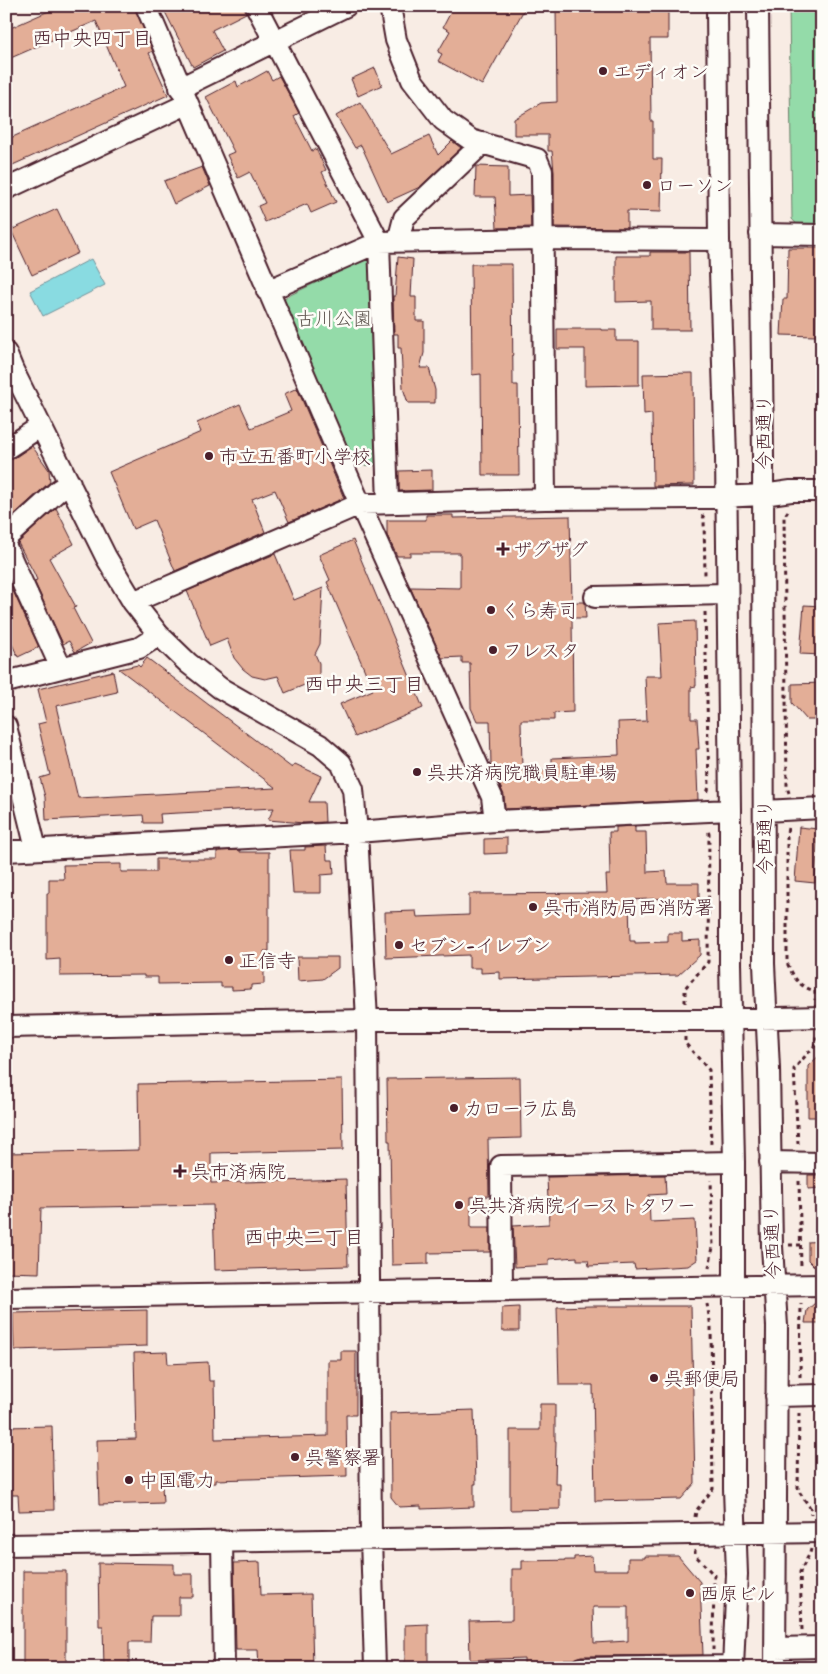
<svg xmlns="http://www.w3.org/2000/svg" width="828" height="1674" font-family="'Shantell Sans','Klee One',sans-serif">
<rect width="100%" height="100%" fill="#f8ece4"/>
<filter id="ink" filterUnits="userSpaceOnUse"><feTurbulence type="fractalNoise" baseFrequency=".02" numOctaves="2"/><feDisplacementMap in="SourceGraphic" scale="10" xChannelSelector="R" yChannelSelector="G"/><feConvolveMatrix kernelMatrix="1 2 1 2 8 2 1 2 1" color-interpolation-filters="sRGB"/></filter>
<g filter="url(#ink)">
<!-- green -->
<path fill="#94dba9" stroke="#6f7d6a" d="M789 6H822V230H802L792 219Z
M371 256 379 465 351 466 282 299Z"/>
<!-- water -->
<path fill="#89dbe1" stroke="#709098" d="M91 259 105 285 43 316 30 291Z"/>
<!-- building -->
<path fill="#e3ae97" stroke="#4a1f2b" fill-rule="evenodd" d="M60 6H134L153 51 149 53 168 95 6 168V140L124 87 96 21 6 60V30Z
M162 6H244L246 13 212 30 223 51 193 67Z
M454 6H526L482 85 438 61 442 54 438 52 450 31 443 27Z
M556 6H649L650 12H668V39H650L651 121H653V159H662L661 212 627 211V228L554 227V171L552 151H548V135H514V119L541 103 557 102Z
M375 68 382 85 358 96 351 79Z
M267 71 272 80 279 76 299 113 294 116 312 151 316 149 326 170 322 172 336 202 311 213 307 204 265 222 258 206 265 203 250 172 238 178 227 155 234 152 206 97 236 81 238 87Z
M360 102 391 154 429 136 438 155 452 141 461 148 420 187 387 202 361 145 355 148 336 116Z
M476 166 508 167V196L530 195 531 227 497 228 495 197H475Z
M202 167 210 186 174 204 164 181Z
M57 209 78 253 32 275 11 230Z
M788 248H822V290H817L816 336 781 335 783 299H787Z
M650 252H689L690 330H651V301L616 302V256H650Z
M398 257 413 259 411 297H416V321H424V353L420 368H429L435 390V403H408L403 388 401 348H398V334H394L393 296H395Z
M471 264H512L513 385H518L519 475H482L481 374 472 375Z
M557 329H601V330H616V341H639V385L585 386V349H557Z
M693 373 694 485 653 486 652 414 644 415 643 374Z
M297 388 344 498 289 522 275 490 252 499 265 532 175 571 154 520 133 529 109 472 201 432 197 423 240 404 251 428 291 411 284 394Z
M32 446 49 470 50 482 6 522V461L13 459Z
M432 470V490L399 491V471Z
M56 508 74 544 49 558 76 607 73 608 91 643 75 652 69 641 63 644 34 581 37 580 34 573 18 543Z
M426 515H453V518L570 516 572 602H585L586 618H572L573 712 554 713V720H521L522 771 552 770V758L619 755 618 722 647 721 645 676H662L659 623 695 621 696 686 691 687V719H697L699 749H696L698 800 505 809 504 795 499 784V774H495L491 766 490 721H477L471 708 470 663H462V657L442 658 410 587 460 588V553H410V556H397L387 535V520H426Z
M353 540 423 708 355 737 340 704 373 690 327 582 330 580 319 555Z
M275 554 294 600 323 588 320 644 315 654 319 663V679L285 693 278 676 265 679 252 676 243 669 234 658 227 639 210 646 187 591Z
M13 591 39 647 18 657 6 631V595Z
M804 605 822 606V655L800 654Z
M147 658 292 768 295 764 321 776 309 802H324L325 822 304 823 268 820 274 808 160 814 161 823H144L143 815 46 820 45 797 40 778 50 775 38 724 46 722 38 689 113 671 117 692 56 706 78 798 276 788 119 669 138 665 140 667Z
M822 683V720H807L792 703V684Z
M635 826V832H646L647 872 666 871 667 883H699V900H672V898L629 900 630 941H635V943L668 942V933H682V941L700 940V955L678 975 500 979V972L481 973V968H469V955L386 958 385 912 416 911 417 917 469 915V894L607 893 606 875H610L609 832H616V827Z
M799 827 818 829 815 883 795 881Z
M507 838V853L484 854V839Z
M326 846 327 860H333L334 874 321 875V893H293L290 850H305V847Z
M240 850V852H269V951H264V984L251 985V989L232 990V987H221V983L158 984V977H144V975L60 976V959L47 960V893H49V879H64L63 865 121 864V872H156V859H217V851Z
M297 957H338V968L323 979 298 981Z
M822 1053V1117H808V1066Z
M520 1077 521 1138 488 1139 489 1196 471 1197V1228H490V1252L428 1253V1264L392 1265 390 1141H388L387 1079Z
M342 1080 343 1150 211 1153V1183L346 1179 348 1266 215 1270 213 1205 41 1208 39 1273 6 1272 8 1218V1153L139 1150 138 1084Z
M665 1175 666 1194 649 1195 650 1222 695 1220 697 1260 688 1266 635 1269 634 1264 589 1266 588 1260H577V1257L549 1259V1265L515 1267 513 1226 549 1224 547 1177Z
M808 1175H822V1188L808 1189Z
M822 1241V1273H821L808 1260V1242Z
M822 1297V1323H805L807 1310Z
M591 1306H691L695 1483 681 1499 595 1501 593 1385H559L557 1307Z
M519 1307V1331H502V1308Z
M147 1310V1346L14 1350 13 1313Z
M341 1351H356V1415H346L347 1476 216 1480V1483L162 1485 163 1503 99 1505 97 1440 136 1439 134 1353 167 1352 168 1364 208 1362 209 1381H214L215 1439 328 1436V1360H341Z
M540 1404H555V1441H556L555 1484H560V1509L510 1510V1430H540Z
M474 1410 476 1484H474V1507L421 1509V1506L399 1507 391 1497 390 1413Z
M52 1426 54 1510 19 1511 18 1495H8L6 1427Z
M592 1556 593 1570H628V1558H645V1556H678L700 1582 703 1655 581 1656 574 1659H564V1668H524V1658L470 1660 469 1621 512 1620V1569H522V1561L574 1560V1557ZM593 1607H628V1641L594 1643Z
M260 1562 261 1595 311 1594 313 1668H259L258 1650H236L234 1563Z
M98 1563 174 1564V1574H193V1597H179V1616H151L150 1642H129V1668H104L103 1626H99Z
M23 1571H66V1668H23Z
M428 1624V1668H405V1625Z"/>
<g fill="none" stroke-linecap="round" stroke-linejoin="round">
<defs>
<path id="minor" d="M146 6 360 504 492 797 495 821
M256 6 379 242 388 503
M390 6 396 40 412 80 443 120 471 140 537 159 542 171 545 499
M717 6 719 240 726 457 730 810V963L734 1162V1489L737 1574 733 1668
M758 6 763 457 764 964 769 1069 772 1246 777 1326 775 1668
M180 88 346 6
M6 189 187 104
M760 234 822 235
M398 241 404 218 483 143
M267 291 379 242 542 239 719 240
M6 353 13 370 106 557 133 602 159 635 188 663 220 688 320 745 341 763 353 789 357 832 367 1020 371 1538 375 1668
M6 449 41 426
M6 538 60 489 70 483
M6 547 61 668
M595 597 726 594
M133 602 360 504 545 499 699 498 763 495 791 491H822
M6 682 139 648 159 635
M6 726 36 849
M764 811 822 808
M6 851 357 832 495 821 730 810
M6 1027 367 1020H685L822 1017
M770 1162 822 1163
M502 1289 501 1166 734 1162
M6 1298C278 1293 550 1289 822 1285
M776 1396 822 1395
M222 1541 224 1668
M6 1545 822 1532
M776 1648 822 1647
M581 1668 733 1666"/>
</defs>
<!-- minor casing -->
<use href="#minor" stroke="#4a1f2b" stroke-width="24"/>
<!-- path -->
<path stroke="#4a1f2b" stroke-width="3" stroke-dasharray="4 4" stroke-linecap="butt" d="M788 511 784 517 787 787 789 793
M702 515 704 518 705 576
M705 612 709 787 707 793
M788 828 787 833V963C795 979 798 986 815 991V1000
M685 1003V988L708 962 709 833 708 829
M685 1037V1043L709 1070 711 1144
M798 1144 794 1069 816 1044V1034
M799 1181 801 1267
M789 1245H800
M709 1268 713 1247 711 1180
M800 1377 801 1303
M799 1413 798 1490 811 1509V1515
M695 1517 696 1511 713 1489 711 1327 707 1304
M695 1550V1555L714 1575 713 1650
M802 1630 800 1572 810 1553 811 1549"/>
<!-- minor -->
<use href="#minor" stroke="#fdfcf7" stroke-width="20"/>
</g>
</g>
<!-- markers -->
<g fill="#4a1f2b" stroke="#fdfcf7" stroke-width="2">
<circle cx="603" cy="71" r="5"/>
<circle cx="647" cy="185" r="5"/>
<circle cx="209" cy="456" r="5"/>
<path d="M500.5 541.5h5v5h5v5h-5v5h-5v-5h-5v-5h5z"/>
<circle cx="491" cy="610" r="5"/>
<circle cx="493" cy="650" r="5"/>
<circle cx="417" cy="772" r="5"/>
<circle cx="533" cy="907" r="5"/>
<circle cx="399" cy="945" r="5"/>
<circle cx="229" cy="960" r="5"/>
<circle cx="454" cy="1108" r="5"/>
<path d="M177.5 1163.5h5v5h5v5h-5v5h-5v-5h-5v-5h5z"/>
<circle cx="459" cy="1205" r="5"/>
<circle cx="654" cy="1378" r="5"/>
<circle cx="295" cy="1457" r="5"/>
<circle cx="129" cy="1480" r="5"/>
<circle cx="690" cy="1593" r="5"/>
</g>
<g text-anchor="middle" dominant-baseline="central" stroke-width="5" stroke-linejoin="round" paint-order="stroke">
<!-- poi labels -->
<g font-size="19" fill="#4a1f2b" stroke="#fdfcf7" text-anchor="start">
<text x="613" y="71">エディオン</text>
<text x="657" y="185">ローソン</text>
<text x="219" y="456">市立五番町小学校</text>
<text x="513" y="549">ザグザグ</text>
<text x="501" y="610">くら寿司</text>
<text x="503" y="650">フレスタ</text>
<text x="427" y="772">呉共済病院職員駐車場</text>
<text x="543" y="907">呉市消防局西消防署</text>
<text x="409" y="945">セブン-イレブン</text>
<text x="239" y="960">正信寺</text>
<text x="464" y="1108">カローラ広島</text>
<text x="191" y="1171">呉市済病院</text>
<text x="469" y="1205">呉共済病院イーストタワー</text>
<text x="664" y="1378">呉郵便局</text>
<text x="305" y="1457">呉警察署</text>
<text x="139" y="1480">中国電力</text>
<text x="700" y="1593">西原ビル</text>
</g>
<!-- park labels -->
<g font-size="19" fill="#605751" stroke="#fdfcf7">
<text x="334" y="318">古川公園</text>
</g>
<!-- street labels -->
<g font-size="19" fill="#4a1f2b" stroke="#fdfcf7">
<text transform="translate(763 432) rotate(-90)">今西通り</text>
<text transform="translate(764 837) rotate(-90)">今西通り</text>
<text transform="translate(772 1242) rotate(-92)">今西通り</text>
</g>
<!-- neighbourhood labels -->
<g font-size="20" fill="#4a1f2b" stroke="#fdfcf7">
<text x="92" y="38">西中央四丁目</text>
<text x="364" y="684">西中央三丁目</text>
<text x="304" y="1237">西中央二丁目</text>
</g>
</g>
<!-- margin -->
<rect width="828" height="1674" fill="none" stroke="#fdfcf7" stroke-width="25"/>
<rect x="12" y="12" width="803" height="1649" fill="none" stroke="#4a1f2b" stroke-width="2" filter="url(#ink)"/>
</svg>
